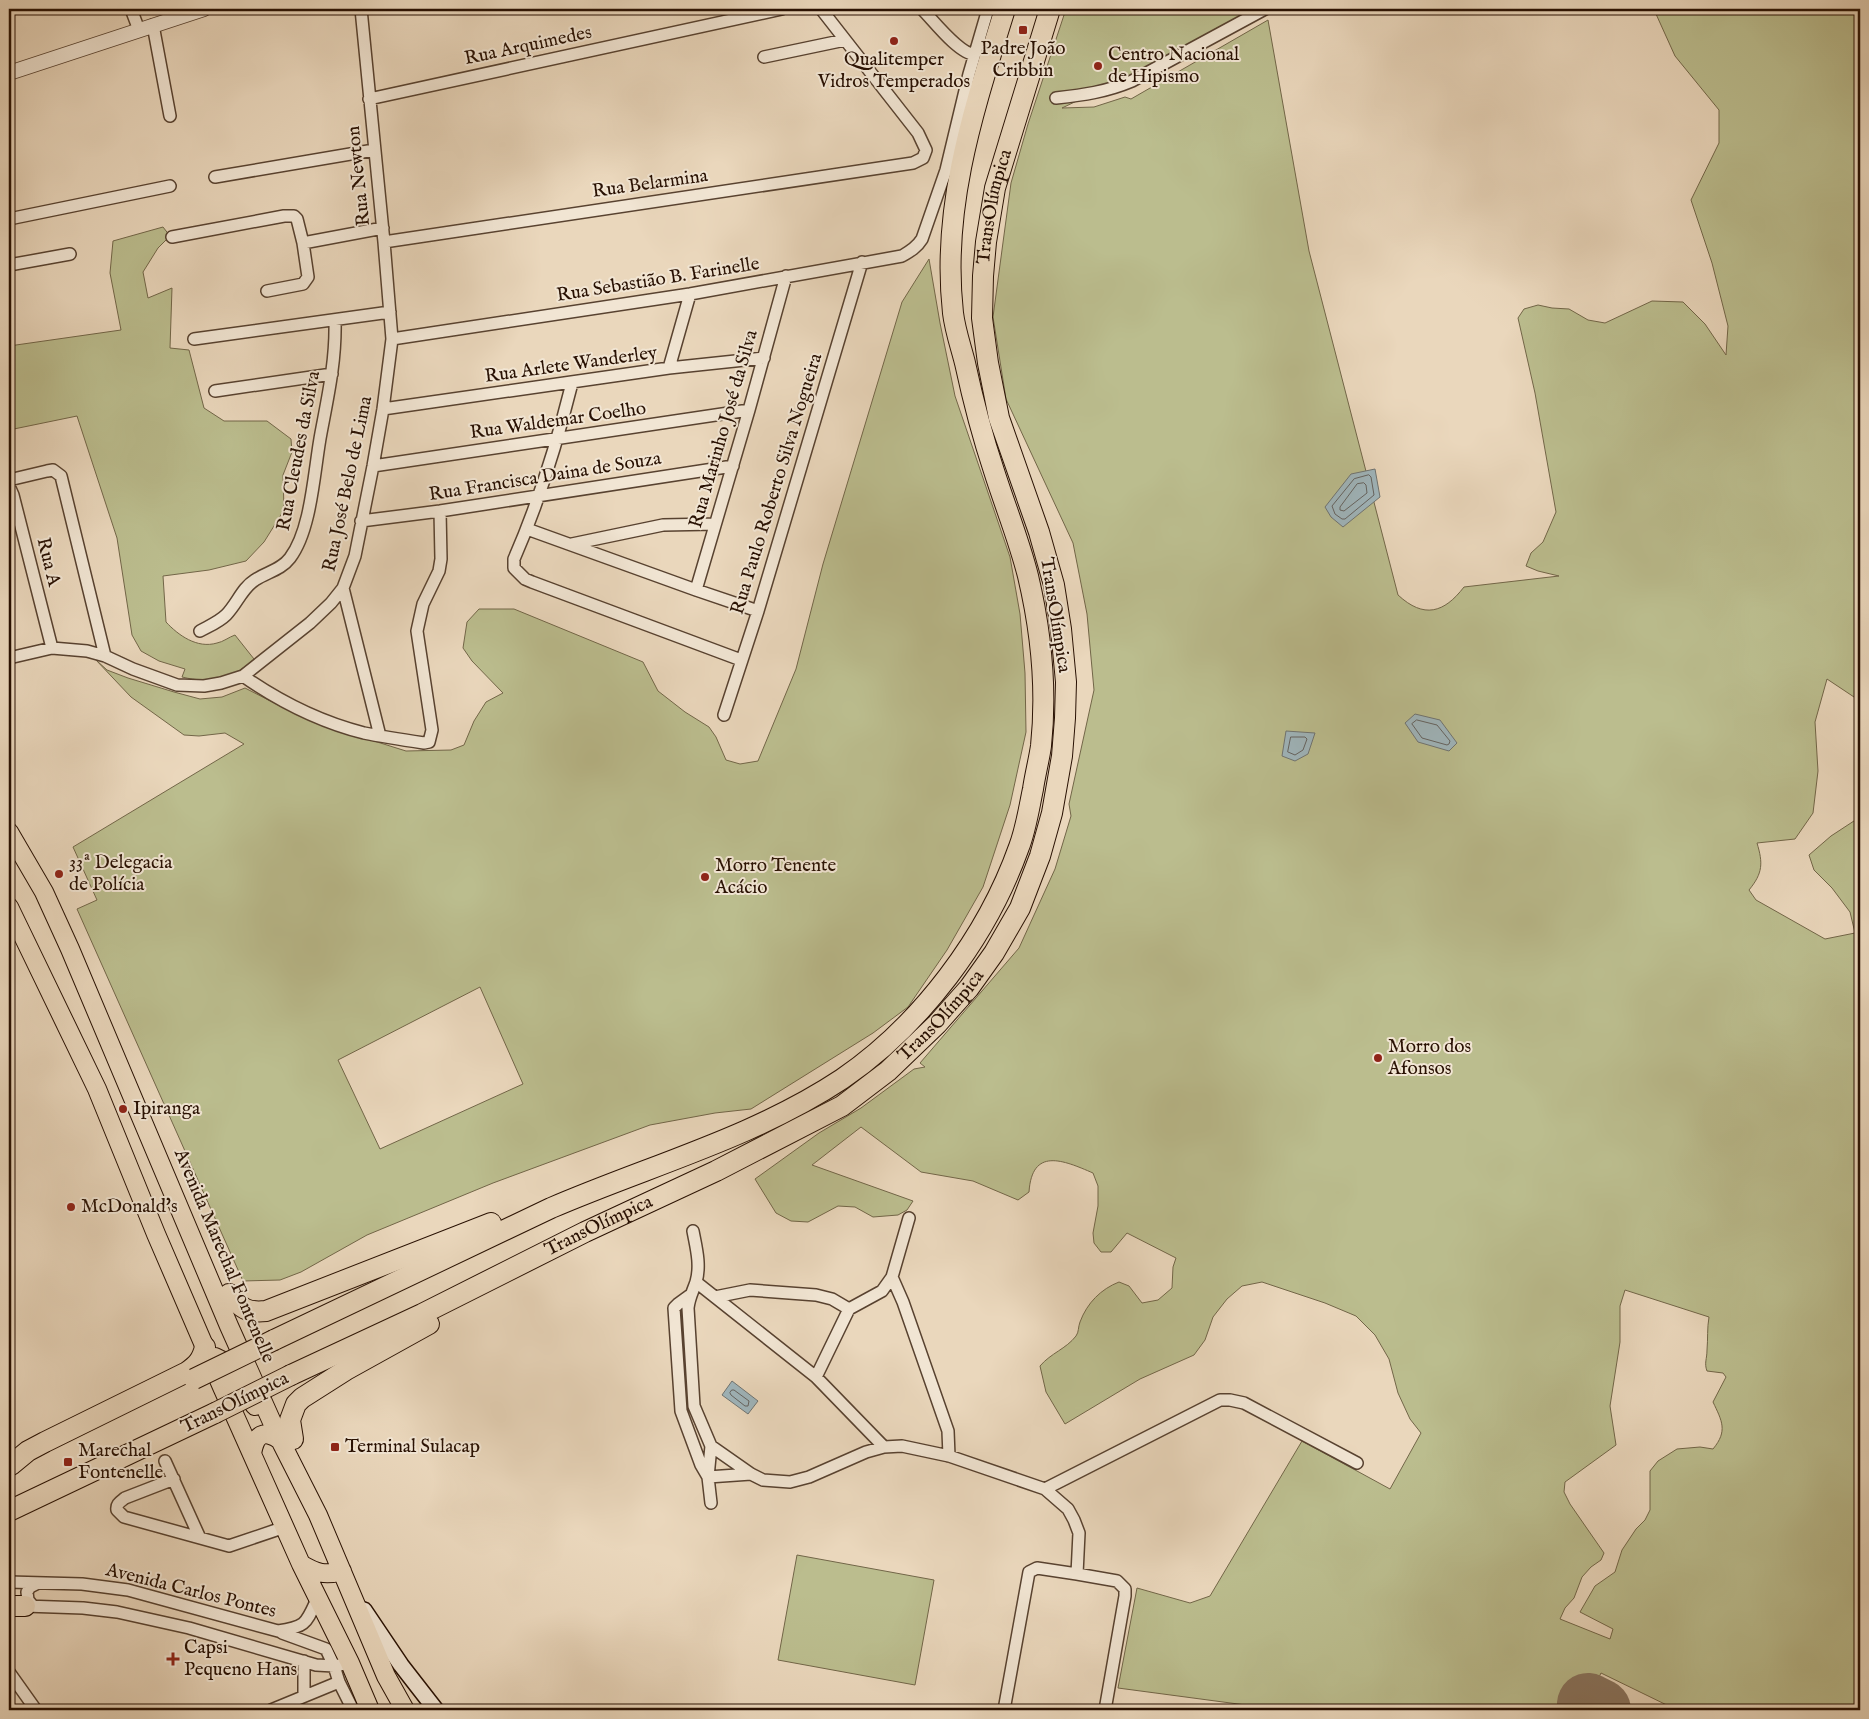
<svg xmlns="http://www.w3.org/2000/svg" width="1869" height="1719" font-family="'IM FELL English',serif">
<rect width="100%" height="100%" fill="#ead7bc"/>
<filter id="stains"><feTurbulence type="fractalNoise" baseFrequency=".004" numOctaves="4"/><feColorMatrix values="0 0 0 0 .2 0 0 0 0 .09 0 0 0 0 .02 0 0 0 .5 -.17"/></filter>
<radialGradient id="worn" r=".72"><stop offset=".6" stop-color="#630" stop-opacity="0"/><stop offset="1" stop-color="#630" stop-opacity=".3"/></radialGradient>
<!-- green -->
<path fill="#bbbd8e" stroke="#726648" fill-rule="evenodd" d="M1066 9H1271L1062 108 1094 107 1125 97 1131 99 1268 20 1309 251 1398 595C1424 619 1444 613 1464 587L1559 576 1538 571 1526 566 1531 553 1543 542 1556 512 1535 393 1518 318 1524 309 1538 305 1552 308 1569 309 1588 320 1605 323 1652 301 1683 302 1705 324 1726 355 1728 326 1712 263 1691 200 1719 143V110L1675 56 1656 14 1671 9H1860V701L1827 679 1815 722 1818 771 1813 813 1795 839 1757 843C1763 863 1763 873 1749 890L1756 900 1825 939 1855 933 1850 912 1832 888 1814 870 1809 855 1831 836 1860 817V1710H1677L1601 1673 1583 1710H1283L1118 1688 1137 1588 1190 1603 1210 1596 1302 1441 1390 1489 1421 1433 1410 1419 1398 1393 1389 1359 1375 1335 1356 1316 1325 1303 1262 1282 1242 1286 1227 1299 1213 1317 1205 1340 1194 1355 1140 1379 1065 1424 1046 1392 1040 1366C1051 1353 1066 1349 1076 1336 1079 1332 1078 1327 1080 1322 1087 1303 1101 1289 1119 1282L1129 1286 1142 1303 1158 1300 1172 1288 1173 1267 1176 1258 1127 1233 1111 1252H1101L1094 1243 1093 1233 1098 1206V1186L1093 1173C1063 1160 1032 1147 1029 1192L1018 1200 973 1181 921 1172 861 1127 812 1165 913 1201 907 1210 898 1215 873 1217 855 1207 838 1206 808 1222 791 1221 776 1213 755 1179 819 1133 861 1108 914 1069 925 1067 920 1063 1019 948 1055 869 1071 816 1069 804 1094 690 1087 614 1073 543 1006 399 993 317 1011 183 1028 124ZM1625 1290 1709 1317C1707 1328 1708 1339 1707 1350 1707 1359 1704 1363 1707 1371L1723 1373 1726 1377 1713 1402C1722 1421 1728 1431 1713 1449L1700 1447 1677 1449 1658 1461 1650 1471V1510L1645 1520 1636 1529 1622 1550 1615 1572 1595 1586 1580 1612 1613 1629 1610 1639 1560 1619 1565 1608 1574 1598 1582 1577 1591 1567 1601 1560 1604 1553 1570 1504 1564 1492 1565 1482 1616 1445 1610 1406 1620 1342V1306Z
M163 227 170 236 158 248 143 272 148 298 172 288 170 348 189 350 204 408 224 421H267L291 439 292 452 283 475 284 510 264 542 246 561 209 570 163 576 166 622C178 635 197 649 217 643 223 642 229 637 235 635L254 659C233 679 210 684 182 677L185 669 159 661 141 651 132 635 117 538 77 416 9 430V346L121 330 110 273 113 241Z
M929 259 940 323 955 396 1010 557 1020 614 1025 673 1026 732 1010 805 983 887 947 950 908 1007 873 1033 751 1109 715 1113 650 1125 493 1183 367 1235 301 1272 280 1280 243 1281 77 909 97 900 73 847 244 744 225 733 199 736 184 735 131 697 95 659 107 670 128 678 174 692 200 699 222 697 245 688 286 709 342 731 406 751 451 750 464 745 474 721 486 702 503 693 472 661 463 648 467 622 479 609H514L643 662 658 691 685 712 709 727 716 737 726 760 740 764 758 761 796 669 823 564 902 302ZM480 987 523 1084 380 1149 338 1060Z
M797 1555 934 1580 915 1685 778 1660Z"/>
<!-- water -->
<path fill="#9fb6bd" stroke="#6f7472" d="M1375 469 1380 497 1343 527 1331 517 1325 507 1351 474Z
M1415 714 1440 720 1457 743 1449 751 1418 742 1405 723Z
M1286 731 1315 733 1308 754 1295 761 1282 756Z
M732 1381 758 1401 748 1414 722 1395Z"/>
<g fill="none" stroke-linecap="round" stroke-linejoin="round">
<!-- shore -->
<path stroke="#646360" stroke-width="1" d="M1369 475 1371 477 1374 495 1345 519H1342L1335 514 1332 506 1354 479Z
M1364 483 1366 485 1367 493 1344 511 1340 510V507L1357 484Z
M1417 720 1437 725 1450 741 1449 744 1447 745 1422 738 1412 724Z
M1291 737H1305L1307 739 1303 750 1295 755 1288 752Z
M732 1390H734L749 1401 748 1406H745L731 1395 730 1393Z"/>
<!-- taxiway -->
<path stroke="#89745f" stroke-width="25" d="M1593 1710 1594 1707"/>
<!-- runway -->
<path stroke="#89745f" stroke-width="62" d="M1588 1704 1600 1710"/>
<defs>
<path id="minor" d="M131 9 139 30
M922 9C933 20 959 54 974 54
M153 25 170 116
M764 57 845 40
M1056 98C1083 95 1106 92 1132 81L1265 9
M369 99 782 9
M215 177 374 150
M9 219 170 186
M172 237 284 216H294L297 219 303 243 308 277 303 284 267 291
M384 242 913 163 923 158 926 150 918 133 821 9
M303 243 383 228
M9 265 70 254
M194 339 390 312
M392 339 690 294 902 256C911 251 917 247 922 239L946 170 969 74 988 9
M669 368 690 294
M572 383C557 443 539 502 514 559V568L525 579 532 582 741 660
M215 391 332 374
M383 409 669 368 764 358
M373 466 749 410
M9 480 47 471 53 470 61 476 105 656
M9 486 13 495 52 648
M361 521 440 511 733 466
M527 529 696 590 758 611
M572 544 663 525 715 524
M343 588 380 736
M696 590 749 410 786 276
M200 631C209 626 219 622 226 615 237 604 242 588 255 580 267 572 281 570 290 558 312 529 314 469 321 433 328 396 336 360 335 321
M9 658 52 648 87 651 105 656 133 669 177 685 204 686 221 683 243 676 310 623 331 603 343 588 355 556 373 466 383 409 392 339 384 242 361 9
M243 676C279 701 320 722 364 733 384 737 404 740 424 743L429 742 432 730 417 631 423 604 439 571 441 559 440 511
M724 715 758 611 862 262
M693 1231C696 1247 701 1265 696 1282 693 1291 689 1298 688 1308L694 1406 711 1446 708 1477 711 1503
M892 1277 903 1302 948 1431 949 1456
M696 1282 816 1377 884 1447
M689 1296 678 1304 674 1308 681 1411 701 1465 708 1477
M715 1297 750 1290 816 1295 832 1299 849 1309
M816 1377 849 1309 882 1291 892 1277 909 1218
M711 1446 751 1474 763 1480 790 1482 809 1477 866 1452 884 1447 902 1446 949 1456 1045 1489 1068 1509 1074 1520 1079 1533 1077 1574 1117 1581 1125 1589V1596L1105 1710
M165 1461 199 1536
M708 1477 751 1474
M174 1479 125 1498C120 1502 116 1504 117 1510L124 1517 229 1546 285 1527
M1045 1489 1220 1400H1230L1244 1403 1357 1463
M9 1582 82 1584 128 1590 278 1631C307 1627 306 1623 318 1597
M20 1604 25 1606 83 1608 117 1612 189 1628 316 1665 334 1666 350 1663
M33 1606 28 1600 27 1592 30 1587 38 1583
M282 1633 326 1649 334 1666 339 1682 353 1710
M304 1661V1695
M9 1672 36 1710
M271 1710 339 1682
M1004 1710 1029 1572 1037 1568 1077 1574"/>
<path id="tertiary" d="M9 73 204 9"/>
<path id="secondary" d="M364 1610 401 1665 436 1710"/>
<path id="primary" d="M9 832 44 892 70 949 229 1326 280 1440 318 1515 386 1676 405 1710
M9 907 97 1089 156 1234 222 1387 301 1564 350 1663 370 1710
M215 1357 221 1360 255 1406
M252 1454C255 1434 264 1429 280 1440
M301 1564C316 1573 325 1576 342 1571"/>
<g id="motorway">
<path d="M229 1294C241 1309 248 1313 266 1311L491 1223"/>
<path d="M274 1340 551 1208C648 1166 753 1138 842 1079 921 1025 987 937 1019 847 1026 829 1029 808 1033 789 1035 775 1039 760 1041 746 1047 689 1041 631 1028 576 1019 540 1005 506 994 471 982 435 973 400 965 363 961 347 955 330 953 313 941 206 974 109 1005 9"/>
<path id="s1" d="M291 1375 422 1314 585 1232 716 1171 842 1106 888 1071 937 1024 969 988 994 953 1020 908 1040 856 1052 813 1062 756 1065 718 1066 682 1061 629 1054 585 1039 532 999 418 988 363 982 318 983 276 986 242 995 188 1050 9"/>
<path d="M293 1439 290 1420 296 1404 302 1398 346 1370 429 1324"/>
<path d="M11 1465 28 1451 45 1442 187 1372C197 1365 202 1360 205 1347"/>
<path d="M9 1511 215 1413"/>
<path d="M9 1606H25"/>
</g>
</defs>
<!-- minor casing -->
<use href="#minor" stroke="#584230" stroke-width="14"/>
<!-- tertiary casing -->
<use href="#tertiary" stroke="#584230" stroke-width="16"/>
<!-- secondary casing -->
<use href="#secondary" stroke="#281002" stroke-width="18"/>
<!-- primary casing -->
<use href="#primary" stroke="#281002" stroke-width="20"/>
<!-- motorway casing -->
<use href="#motorway" stroke="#281002" stroke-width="22"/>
<!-- minor -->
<use href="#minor" stroke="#f1e5d3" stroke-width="11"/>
<!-- tertiary -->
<use href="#tertiary" stroke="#f1e5d3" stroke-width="14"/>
<!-- secondary -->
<use href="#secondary" stroke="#f1e5d3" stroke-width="15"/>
<!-- primary -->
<use href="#primary" stroke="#ead7bc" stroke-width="18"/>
<!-- motorway -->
<use href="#motorway" stroke="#ead7bc" stroke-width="20"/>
<defs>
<path id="motorway-bridge" d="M194 1379 274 1340
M215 1413 291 1375"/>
</defs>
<!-- motorway-bridge casing -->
<use href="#motorway-bridge" stroke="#281002" stroke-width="22" stroke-linecap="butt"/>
<!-- motorway-bridge -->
<use href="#motorway-bridge" stroke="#ead7bc" stroke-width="20"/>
</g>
<!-- markers -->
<g fill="#8f2418" stroke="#f1e5d3" stroke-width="2">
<rect x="1018" y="25" width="10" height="10" rx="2.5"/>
<circle cx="894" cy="41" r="5"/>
<circle cx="1098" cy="66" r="5"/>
<circle cx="59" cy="874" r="5"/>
<circle cx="705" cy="877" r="5"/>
<circle cx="1378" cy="1058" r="5"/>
<circle cx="123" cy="1109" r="5"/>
<circle cx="71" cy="1207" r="5"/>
<rect x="330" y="1442" width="10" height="10" rx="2.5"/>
<rect x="63" y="1457" width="10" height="10" rx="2.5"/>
<path d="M170.5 1651.5h5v5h5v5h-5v5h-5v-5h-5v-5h5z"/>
</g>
<g text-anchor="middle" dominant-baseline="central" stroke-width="4" stroke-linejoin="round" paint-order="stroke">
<!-- street labels -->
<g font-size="19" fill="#281002" stroke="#f1e5d3">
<text transform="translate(528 46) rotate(-12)">Rua Arquimedes</text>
<text transform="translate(359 176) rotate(-96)">Rua Newton</text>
<text transform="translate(650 184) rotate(-8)">Rua Belarmina</text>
<text stroke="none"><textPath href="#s1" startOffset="1602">TransOlímpica</textPath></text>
<text transform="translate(658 280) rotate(-9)">Rua Sebastião B. Farinelle</text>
<text transform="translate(571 365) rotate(-8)">Rua Arlete Wanderley</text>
<text transform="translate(558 421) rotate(-8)">Rua Waldemar Coelho</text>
<text transform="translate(724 429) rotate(-74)">Rua Marinho José da Silva</text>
<text transform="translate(299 451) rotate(-79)">Rua Cleudes da Silva</text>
<text transform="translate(545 477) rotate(-9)">Rua Francisca Daina de Souza</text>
<text transform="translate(348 484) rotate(-78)">Rua José Belo de Lima</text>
<text transform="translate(777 484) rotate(-73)">Rua Paulo Roberto Silva Nogueira</text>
<text transform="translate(48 562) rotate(76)">Rua A</text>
<text transform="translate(1055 615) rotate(81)">TransOlímpica</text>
<text stroke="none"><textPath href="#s1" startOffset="748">TransOlímpica</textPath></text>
<text stroke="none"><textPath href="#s1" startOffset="342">TransOlímpica</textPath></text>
<text transform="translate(224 1256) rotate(67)">Avenida Marechal Fontenelle</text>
<text transform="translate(235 1403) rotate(-26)">TransOlímpica</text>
<text transform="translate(191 1591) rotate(14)">Avenida Carlos Pontes</text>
</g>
<!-- poi labels -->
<g font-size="19" fill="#281002" stroke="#f1e5d3" text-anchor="start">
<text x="1023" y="49" text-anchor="middle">Padre João<tspan x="1023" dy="22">Cribbin</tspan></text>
<text x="1108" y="55">Centro Nacional<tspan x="1108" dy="22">de Hipismo</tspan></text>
<text x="894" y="60" text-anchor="middle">Qualitemper<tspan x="894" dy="22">Vidros Temperados</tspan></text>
<text x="69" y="863">33ª Delegacia<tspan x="69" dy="22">de Polícia</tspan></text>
<text x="715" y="866">Morro Tenente<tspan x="715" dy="22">Acácio</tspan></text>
<text x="1388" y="1047">Morro dos<tspan x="1388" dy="22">Afonsos</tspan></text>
<text x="133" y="1109">Ipiranga</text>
<text x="81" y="1207">McDonald's</text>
<text x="345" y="1447">Terminal Sulacap</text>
<text x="78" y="1451">Marechal<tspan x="78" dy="22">Fontenelle</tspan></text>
<text x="184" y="1648">Capsi<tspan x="184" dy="22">Pequeno Hans</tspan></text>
</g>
</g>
<!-- margin -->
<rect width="1869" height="1719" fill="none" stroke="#ead7bc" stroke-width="30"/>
<rect x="10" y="10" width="1849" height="1699" fill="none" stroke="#281002" stroke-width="2.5"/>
<rect x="15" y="15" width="1839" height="1689" fill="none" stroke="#281002"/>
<rect width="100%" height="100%" filter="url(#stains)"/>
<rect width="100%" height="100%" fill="url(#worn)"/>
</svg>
